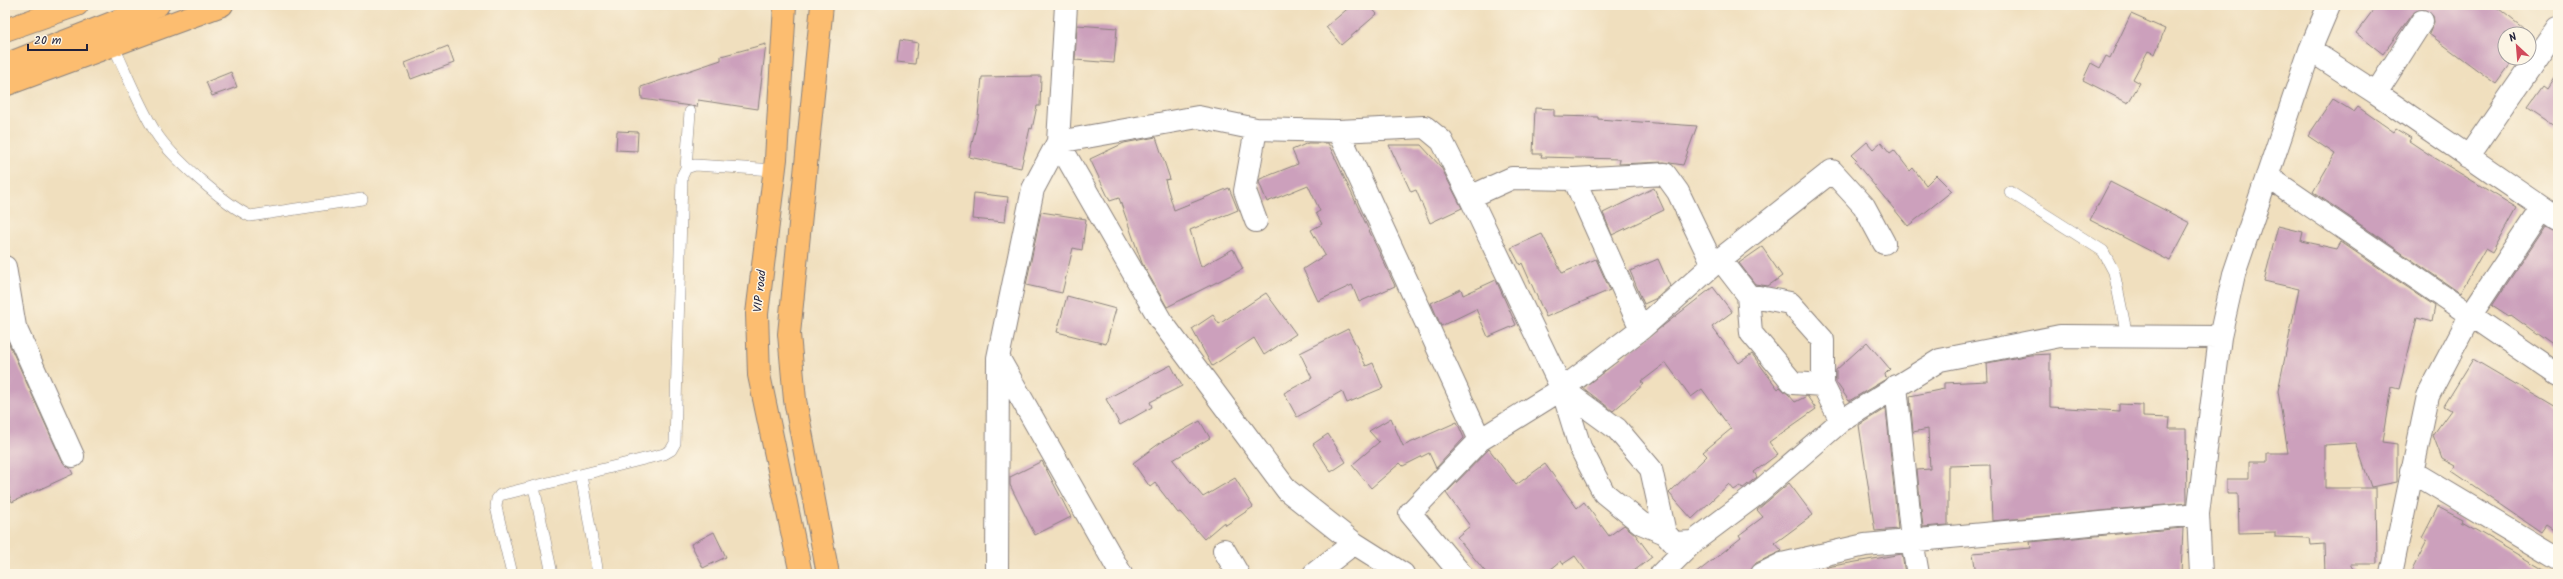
<svg xmlns="http://www.w3.org/2000/svg" width="2563" height="579" font-family="Kalam,sans-serif">
<rect width="100%" height="100%" fill="#fcf5e5"/>
<filter id="ink" filterUnits="userSpaceOnUse"><feTurbulence type="fractalNoise" baseFrequency=".025" numOctaves="2"/><feDisplacementMap in="SourceGraphic" scale="8" xChannelSelector="R" yChannelSelector="G"/><feConvolveMatrix kernelMatrix="1 2 1 2 8 2 1 2 1" color-interpolation-filters="sRGB"/></filter>
<filter id="wash" filterUnits="userSpaceOnUse"><feTurbulence type="fractalNoise" baseFrequency=".012" numOctaves="4" result="noise"/><feDisplacementMap in="SourceGraphic" scale="16" xChannelSelector="R" yChannelSelector="G"/><feGaussianBlur stdDeviation="0.9" result="paint"/><feColorMatrix in="noise" values="0 0 0 0 0 0 0 0 0 0 0 0 0 0 0 0 0 1.4 0 .05"/><feComposite in="paint" operator="in"/></filter>
<g filter="url(#wash)">
<rect width="100%" height="100%" fill="#f0dfbe"/>
<g id="blocks">
<!-- building -->
<path fill="#cca0bc" d="M1352 5H1369L1377 14 1341 45 1326 27Z
M2377 5H2494L2533 36 2529 41V34H2505V58H2515L2496 84 2429 34 2434 22 2433 16 2423 9 2412 14 2383 54 2356 33Z
M2131 14 2165 29 2155 54 2148 51 2133 79 2140 83 2128 103 2083 80 2091 63 2100 68 2106 56 2110 58Z
M1077 25 1117 28 1114 63 1075 60Z
M900 40 918 43 915 64 897 62Z
M766 44 758 109 698 100 697 107 642 99 641 87 721 60V56Z
M448 46 454 63 411 79 405 63Z
M231 72 237 87 212 96 206 82Z
M2558 72V127L2528 107 2543 86 2547 89Z
M1041 76 1040 106H1037L1032 129 1030 128 1021 168 969 157 978 117 982 77Z
M2333 99 2354 112 2358 107 2394 132 2396 129 2411 138 2409 141 2430 155 2517 208 2492 253 2485 249 2460 293 2313 192 2335 154 2308 136Z
M1535 108 1554 109V116L1598 117V119L1697 126 1683 165 1664 162 1619 164 1620 159 1541 157 1542 154H1533Z
M617 131 638 132 637 151 616 150Z
M1156 137 1170 179 1165 180 1174 210 1229 188 1238 210 1190 230 1201 267 1233 249 1243 269 1167 307 1142 263 1119 198 1110 201 1090 159 1124 143Z
M1867 142 1873 149 1881 142 1890 153 1894 150 1910 171 1913 168 1926 185 1936 175 1952 191 1908 226 1855 162 1857 160 1852 155Z
M1308 143H1328L1395 286 1359 302 1352 285 1318 301 1303 269 1325 255 1311 230 1322 224 1316 213 1320 211 1308 185 1267 202 1259 182 1260 179 1298 164 1292 150Z
M1389 145H1421L1441 167 1462 208 1430 223 1416 190 1411 192Z
M2110 182 2190 223 2170 261 2090 220Z
M1654 188 1664 210 1612 235 1603 213Z
M974 193 1008 197 1005 222 972 219Z
M1041 212 1086 219 1082 250 1073 248 1062 293 1026 285Z
M2546 225 2558 230V349L2511 315 2509 317 2492 306Z
M2278 226 2303 232 2301 241 2337 249 2341 242 2435 306 2432 322 2417 318 2399 389 2391 387 2382 442 2397 444V482L2371 487 2356 443 2325 445V488H2376L2377 564H2350L2356 574H2325L2324 544 2311 545 2310 538 2275 537V532L2239 533 2238 494H2227V479H2249V462H2267V453H2288L2278 391 2299 289 2264 281Z
M1542 234 1562 273 1596 259 1610 290 1546 317 1522 263 1520 265 1511 248Z
M1762 247 1782 276 1768 286 1755 284 1739 263Z
M1658 259 1670 286 1657 298 1644 304 1630 271Z
M1496 280 1516 325 1488 337 1476 309 1441 326 1431 303 1461 289 1463 295Z
M1713 287 1732 312 1712 327 1739 363 1752 354 1778 389 1780 387 1789 395 1795 402 1807 396 1816 409 1769 442 1778 454 1754 472 1757 477 1742 489 1740 486 1734 490 1729 484 1692 519 1669 493 1707 456 1703 452 1731 429 1702 389 1691 397 1666 363 1641 382 1644 384 1613 411 1583 388Z
M1266 293 1296 334 1264 355 1254 338 1212 366 1192 329 1213 315 1219 324Z
M1067 296 1116 309 1106 344 1057 332Z
M1348 329 1366 366 1373 363 1383 388 1347 403 1342 391 1297 417 1284 393 1312 378 1300 353Z
M5 335 62 461 70 468 73 474 12 502 5 485Z
M1867 342 1890 369 1885 374 1886 379 1849 401 1836 382V370Z
M2050 354V407L2119 411V404L2143 405V417L2170 418 2169 429H2186L2187 503 1992 521 1990 465 1948 466V525L1923 527 1917 470 1930 469 1928 429 1913 432 1910 396 1944 389V383L1988 381 1987 363 2030 355Z
M2473 359 2558 409V533L2546 525 2541 532 2452 471 2455 466 2442 459 2433 435 2451 410 2444 406Z
M1171 365 1182 386 1150 402 1152 407 1120 425 1106 399Z
M1886 408 1898 529 1875 531 1859 425Z
M1391 418 1403 446 1457 422 1464 438 1436 468 1429 453 1403 466 1400 463 1371 488 1352 465 1379 442 1369 431Z
M1200 421 1210 438 1173 460 1203 497 1235 478 1253 507 1226 525 1224 522 1204 539 1180 512 1178 513 1155 483 1150 487 1133 463 1160 443Z
M1328 434 1346 462 1331 472 1313 444Z
M1489 449 1516 485 1545 464 1577 508 1584 502 1609 536 1624 525 1635 534 1652 557 1630 574H1588L1575 556 1563 564 1561 561 1545 574H1487L1457 537 1470 526 1446 493Z
M1042 461 1071 517 1035 535 1010 485V477Z
M1789 483 1813 515 1775 543 1782 551 1756 563 1750 574H1695L1741 538 1739 535 1763 517 1757 510Z
M2438 507 2463 520 2462 522 2551 574H2410L2427 541 2422 538Z
M2183 528 2181 574H1976L1973 553 2031 548 2030 542Z
M714 532 726 557 703 568 691 544Z
M1902 554 1905 574H1827V567Z"/>
</g>
</g>
<g filter="url(#ink)">
<use href="#blocks" fill-opacity="0" stroke="#89807c" stroke-width="1"/>
<g fill="none" stroke-linecap="round" stroke-linejoin="round">
<defs>
<path id="lane" d="M113 45C127 74 139 106 156 133 171 157 226 205 250 216L362 199
M686 168 690 112
M2010 192 2103 251 2114 272 2127 336
M581 475 598 574
M534 487 552 574
M512 574 496 507 497 499 500 495 664 454 671 450 675 443 682 176 686 168 695 165 775 170"/>
<path id="street" d="M2310 50 2376 93 2558 218
M2376 93 2422 21
M1338 131 1480 440
M2468 157 2558 27
M2267 176 2558 375
M1574 179 1641 329
M1470 197 1512 178 1574 179 1665 174 1678 192 1713 265
M1256 221 1245 191 1256 129
M1721 260 1748 295 1751 333 1793 383 1823 385 1841 421
M5 267 15 327 73 456
M1748 295 1790 303 1823 340V385
M999 359 1121 574
M1896 386 1912 541 1918 574
M1562 389 1617 429 1651 469 1665 533
M2411 471 2558 559
M1224 550 1238 574
M997 574 998 358 1033 189 1058 142 1066 5
M1314 574 1354 543
M1403 574 1354 543 1287 490 1161 321 1058 142 1198 117 1256 129 1338 131 1425 127 1442 141 1470 197 1562 389 1580 447 1604 493 1641 523 1665 533 1674 543 1693 542 1753 497 1841 421 1940 360 2060 336 2220 337
M1461 574 1410 513 1480 440 1562 389 1641 329 1713 265 1832 171 1864 206 1884 243
M1661 574 1693 542
M1762 574 1782 564 1865 545 2198 514
M2201 574 2198 514 2220 337 2234 274 2310 50 2329 5
M2391 574 2428 396 2470 316 2542 208"/>
<path id="primary" d="M785 5 776 159 757 314 759 375 801 574
M822 5 789 334 795 400 828 574
M5 30 77 5
M5 65 158 5
M5 85 222 5"/>
</defs>
<!-- lane casing -->
<use href="#lane" stroke="#89807c" stroke-width="12"/>
<!-- street casing -->
<use href="#street" stroke="#89807c" stroke-width="24"/>
<!-- primary casing -->
<use href="#primary" stroke="#89807c" stroke-width="24"/>
<!-- lane -->
<use href="#lane" stroke="#fff" stroke-width="11"/>
<!-- street -->
<use href="#street" stroke="#fff" stroke-width="22"/>
<!-- primary -->
<use href="#primary" stroke="#fcbd6f" stroke-width="22"/>
</g>
</g>
<g text-anchor="middle" dominant-baseline="central" stroke-width="3" stroke-linejoin="round" paint-order="stroke">
<!-- street labels -->
<g font-size="12" fill="#22223b" stroke="#fcf5e5">
<text transform="translate(760 291) rotate(-84)">VIP road</text>
</g>
</g>
<!-- margin -->
<rect width="2563" height="579" fill="none" stroke="#fcf5e5" stroke-width="20"/>
<!-- north arrow -->
<g transform="translate(2517 46) rotate(334)"><circle r="19" fill="#fcf5e5" stroke="#a5a1a1"/>
<path d="M0-3L7 15L0 10L-7 15Z" fill="#d1495b"/>
<text y="-6" font-size="11" font-weight="bold" text-anchor="middle" fill="#22223b">N</text>
</g>
<!-- scale -->
<path d="M28 44v6h59v-6" fill="none" stroke="#22223b" stroke-width="2"/>
<text x="34" y="44" font-size="12" fill="#22223b" stroke="#fcf5e5" stroke-width="3" paint-order="stroke">20 m</text>
</svg>
